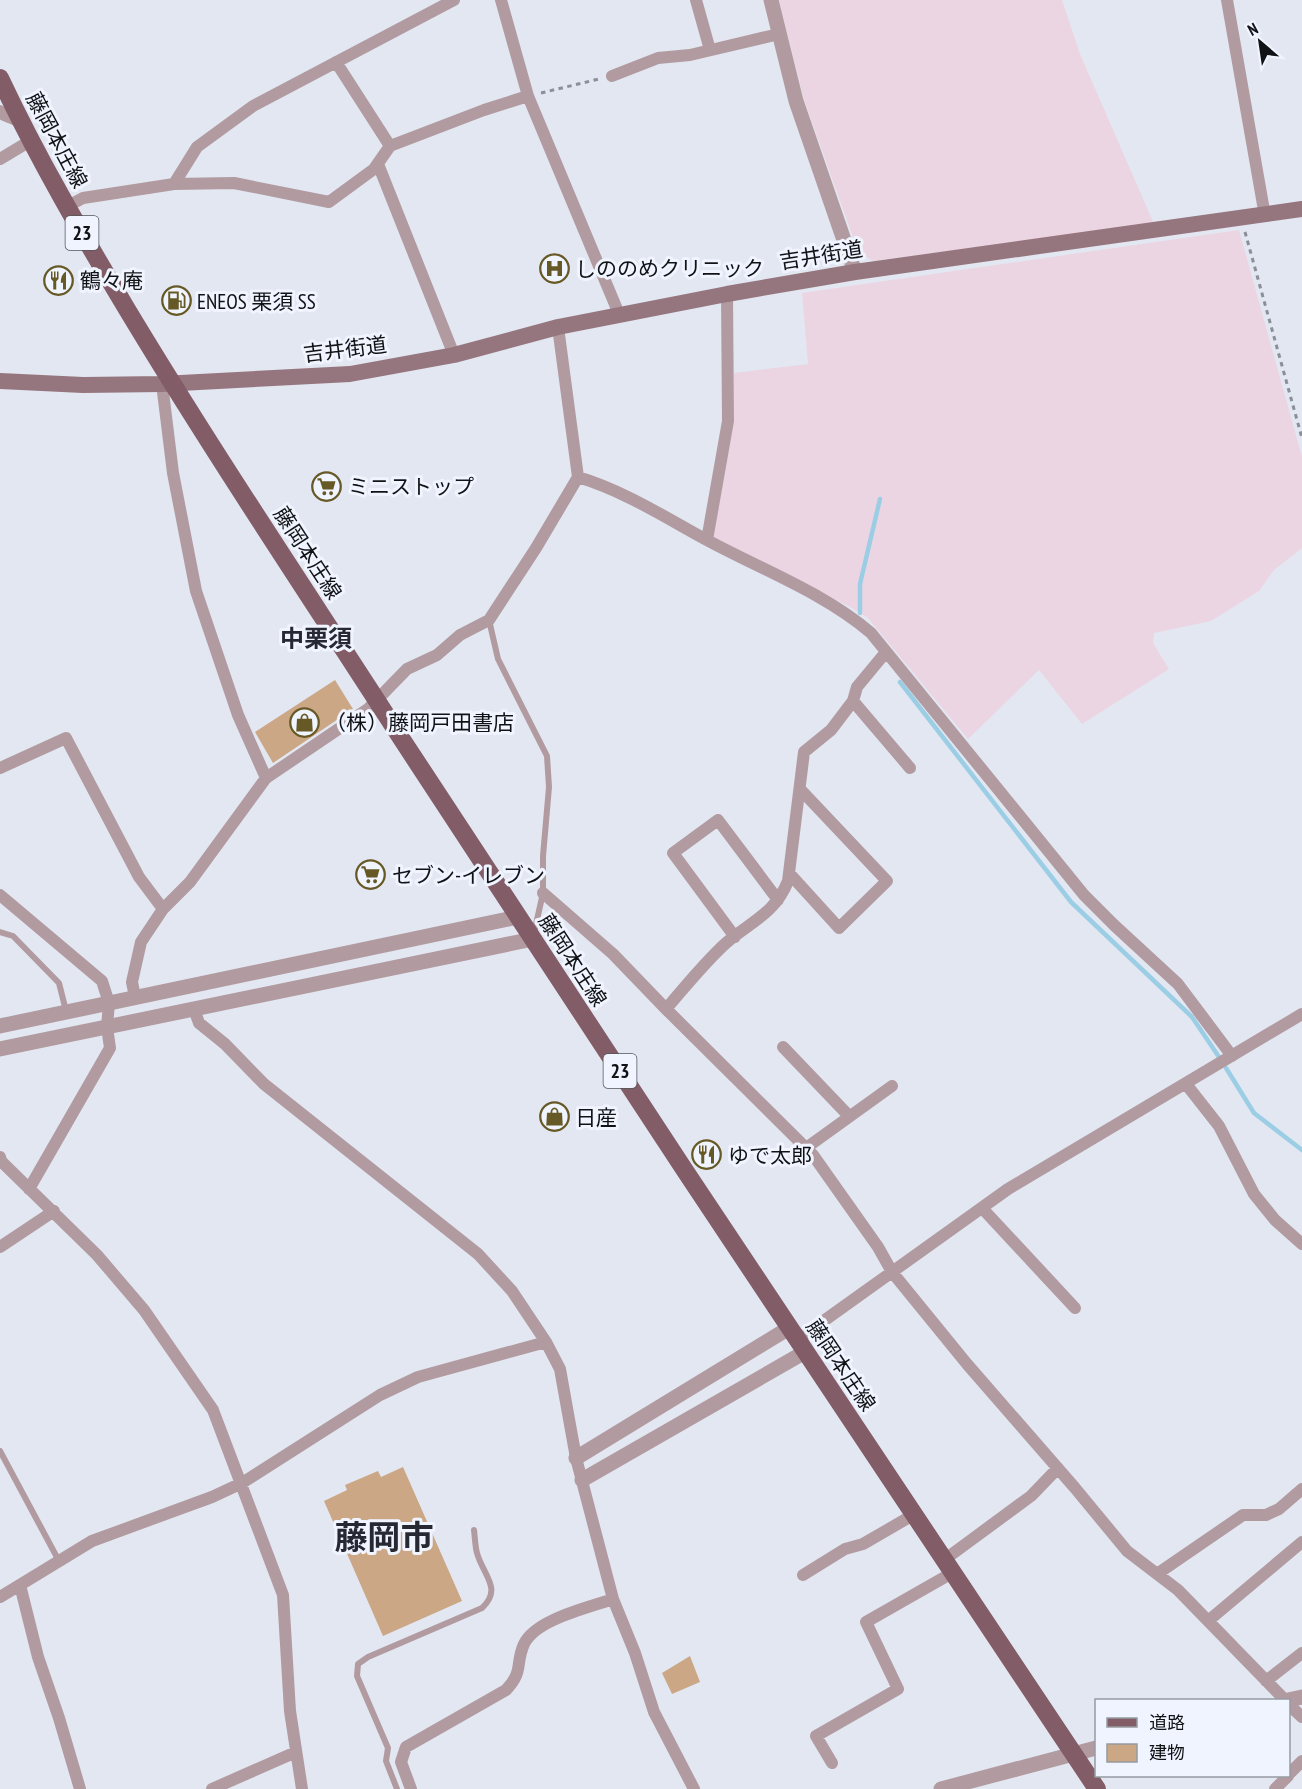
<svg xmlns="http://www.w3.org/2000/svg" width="1302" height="1789" font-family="'PT Sans Narrow','Noto Sans JP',sans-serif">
<rect width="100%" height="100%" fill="#e2e7f2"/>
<!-- industrial -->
<path fill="#ecd5e2" d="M779 0H1062L1080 54 1154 224 873 261 858 251 804 100Z
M1239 230 1302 457V548L1274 570 1259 591 1211 621 1154 633 1153 643 1169 669 1082 724 1039 670 968 739 868 618 852 608 713 537 734 421V373L808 364 802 293Z"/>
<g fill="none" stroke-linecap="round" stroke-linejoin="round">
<!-- stream -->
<path stroke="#9bcee4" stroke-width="4.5" d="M860 613V584L880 499
M900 682 1071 902 1192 1017 1219 1057
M1226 1068 1254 1113 1302 1150"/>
</g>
<!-- building -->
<path fill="#cba786" d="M335 680 353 709 273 763 255 732Z
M403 1467 462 1601 383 1636 324 1501 347 1490 345 1485 378 1471 381 1477Z
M690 1656 700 1682 672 1694 662 1673Z"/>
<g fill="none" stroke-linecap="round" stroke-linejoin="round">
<!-- path -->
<path stroke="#8b8f97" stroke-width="3" stroke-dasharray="4.5 4.5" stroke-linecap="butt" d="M541 93 599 79
M1245 232 1302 438"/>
<!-- service -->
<path stroke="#b19ba0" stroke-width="6" d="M489 620 498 659 547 756 549 787 543 856V893L534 933
M0 932 13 936 59 983 66 1011
M0 1451 59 1561
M397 1789 386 1761 388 1748 357 1676 358 1664 368 1657 482 1608C503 1589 483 1575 477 1553 475 1546 475 1537 474 1530"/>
<!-- minor -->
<path stroke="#b19ba0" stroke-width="12" d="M501 0 528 96 619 314
M696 0 710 50
M1227 0 1265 216
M336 62 390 146
M612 76 658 58 690 55 779 34
M0 111 4 115 21 122
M0 159 30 141
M378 164 454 355
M174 184 234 183 329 202 374 169 390 146 484 110 528 96
M66 207 83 198 174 184 197 147 253 106 454 0
M162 384 173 473 196 591 238 715 266 778
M578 477C624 491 663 516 705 539 760 569 823 592 871 633L1084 895 1114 925 1178 984 1232 1056
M707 540 728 421 727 294
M853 701 910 768
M0 768 66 738 139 877 163 909
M789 873 839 928 887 881 800 789
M543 893 613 954 666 1009 813 1155 878 1247 892 1272 967 1364 1075 1488 1127 1551 1178 1590 1285 1700
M0 895 102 981 109 1003 107 1027 110 1048 29 1189
M735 937 673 853 718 820 778 900
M135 997 132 982 141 942 163 909 190 882 266 778 368 709 407 669 437 655 460 635 489 620 536 548 578 477 558 327
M194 1009 199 1023 225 1044 264 1084 478 1254 512 1291 546 1342 560 1369 576 1458 613 1599 635 1653 654 1712 694 1789
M666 1009C685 987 704 963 726 943 750 922 775 914 788 881L804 752 831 730 853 701 857 687 886 652
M783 1047 849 1116
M1186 1084 1219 1126 1254 1194 1275 1220 1302 1244
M806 1148 892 1086
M0 1157 1 1161 97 1255 144 1310 213 1410 283 1595 290 1711 302 1789
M982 1208 1075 1308
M0 1247 54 1211
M797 1340 1008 1189 1302 1014
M944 1560 1031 1496 1058 1468
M1157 1574 1243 1515H1266L1279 1509 1302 1489
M803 1575 845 1549 863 1544 913 1515
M20 1585 38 1657 59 1718 80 1789
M0 1597 92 1541 212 1497 242 1483 380 1395 418 1377 546 1342
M1208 1621 1302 1542
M1266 1681 1302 1653
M1288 1704 1302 1717
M832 1763 816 1736 898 1689 866 1622 952 1573
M1288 1775 1302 1761
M212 1789 296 1752
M411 1789 401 1762 406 1747 506 1690C524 1671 515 1664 524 1644 536 1619 588 1608 613 1599
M1275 1789 1288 1776"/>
<!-- tertiary -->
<path stroke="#b19ba0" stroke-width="15" d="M771 0 796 101 855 272
M0 1026 518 917
M0 1049 533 939
M576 1458 789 1328
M582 1480 805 1352
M1288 1700 1302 1697
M941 1789 1096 1748"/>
<!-- secondary -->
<path stroke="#96767e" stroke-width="16" d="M0 381 83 385 162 384 350 374 454 355 558 327 727 294 855 272 1302 209"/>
<!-- primary -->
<path stroke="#825c66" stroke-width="18" d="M0 78C38 159 82 234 128 311 216 457 311 598 403 741 632 1092 863 1441 1097 1789"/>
</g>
<!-- icons -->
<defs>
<symbol id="hospital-ring" viewBox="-11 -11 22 22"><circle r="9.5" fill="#eff4ff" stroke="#675926" stroke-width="1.5"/><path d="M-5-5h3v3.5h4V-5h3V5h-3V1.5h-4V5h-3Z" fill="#675926"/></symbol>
<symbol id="restaurant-ring" viewBox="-11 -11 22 22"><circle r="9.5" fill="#eff4ff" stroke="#675926" stroke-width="1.5"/><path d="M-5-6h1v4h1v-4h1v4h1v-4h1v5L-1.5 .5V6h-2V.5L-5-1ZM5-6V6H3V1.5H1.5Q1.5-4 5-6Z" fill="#675926"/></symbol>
<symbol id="fuel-ring" viewBox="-11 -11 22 22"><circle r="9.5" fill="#eff4ff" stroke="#675926" stroke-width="1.5"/><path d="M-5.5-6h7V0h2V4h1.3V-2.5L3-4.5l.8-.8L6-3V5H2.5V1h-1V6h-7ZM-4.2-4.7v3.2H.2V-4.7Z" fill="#675926"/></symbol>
<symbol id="supermarket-ring" viewBox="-11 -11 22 22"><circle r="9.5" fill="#eff4ff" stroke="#675926" stroke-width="1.5"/><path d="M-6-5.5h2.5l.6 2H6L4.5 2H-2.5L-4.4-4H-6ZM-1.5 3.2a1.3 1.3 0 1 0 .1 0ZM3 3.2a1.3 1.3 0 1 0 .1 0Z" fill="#675926"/></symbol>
<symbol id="shop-ring" viewBox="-11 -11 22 22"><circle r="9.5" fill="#eff4ff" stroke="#675926" stroke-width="1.5"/><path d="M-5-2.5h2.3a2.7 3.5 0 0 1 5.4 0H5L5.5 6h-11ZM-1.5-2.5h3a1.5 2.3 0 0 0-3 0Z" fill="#675926"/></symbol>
</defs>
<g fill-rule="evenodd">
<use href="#hospital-ring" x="538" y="252" width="33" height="33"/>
<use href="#restaurant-ring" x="42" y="264" width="33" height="33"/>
<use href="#fuel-ring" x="160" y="284" width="33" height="33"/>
<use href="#supermarket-ring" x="310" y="470" width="33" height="33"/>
<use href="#shop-ring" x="288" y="706" width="33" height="33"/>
<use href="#supermarket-ring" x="354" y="858" width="33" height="33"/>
<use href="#shop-ring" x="538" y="1100" width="33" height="33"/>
<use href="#restaurant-ring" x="690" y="1138" width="33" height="33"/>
</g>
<g text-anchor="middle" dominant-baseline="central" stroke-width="6" stroke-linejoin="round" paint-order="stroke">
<!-- shield labels -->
<g fill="#eff4ff" stroke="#53565b" stroke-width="1.5">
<rect x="65.5" y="216" width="33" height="34" rx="4.5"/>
<rect x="603.5" y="1054" width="33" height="34" rx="4.5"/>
</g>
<g font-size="20" font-weight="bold" fill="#101215">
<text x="82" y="233">23</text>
<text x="620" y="1071">23</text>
</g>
<!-- street labels -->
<g font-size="21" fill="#101215" stroke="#eff4ff">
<text transform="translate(57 140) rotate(62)">藤岡本庄線</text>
<text transform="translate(821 255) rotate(-9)">吉井街道</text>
<text transform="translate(345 349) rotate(-7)">吉井街道</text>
<text transform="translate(308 553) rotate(57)">藤岡本庄線</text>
<text transform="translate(573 960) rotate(57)">藤岡本庄線</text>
<text transform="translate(841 1365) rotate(56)">藤岡本庄線</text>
</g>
<!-- poi labels -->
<g font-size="21" fill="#101215" stroke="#eff4ff" text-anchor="start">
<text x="575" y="268">しののめクリニック</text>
<text x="80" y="280">鶴々庵</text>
<text x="197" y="301">ENEOS 栗須 SS</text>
<text x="348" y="486">ミニストップ</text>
<text x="325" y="722">（株）藤岡戸田書店</text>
<text x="392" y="875">セブン-イレブン</text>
<text x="575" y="1117">日産</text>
<text x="728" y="1155">ゆで太郎</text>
</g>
<!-- quarter labels -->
<g font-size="24" font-weight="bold" fill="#262932" stroke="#eff4ff">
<text x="316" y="638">中栗須</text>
</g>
<!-- town labels -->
<g font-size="33" font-weight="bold" fill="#262932" stroke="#eff4ff">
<text x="384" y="1536">藤岡市</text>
</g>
</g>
<!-- legend -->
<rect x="1095" y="1699" width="195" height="78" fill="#eff4ff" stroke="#969aa1" stroke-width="1.5"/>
<rect x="1107" y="1718" width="30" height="9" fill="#825c66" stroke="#969aa1" stroke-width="1.5"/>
<text x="1149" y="1729" font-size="18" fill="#101215">道路</text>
<rect x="1107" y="1744" width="30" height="18" fill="#cba786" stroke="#969aa1" stroke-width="1.5"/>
<text x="1149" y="1759" font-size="18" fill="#101215">建物</text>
<!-- north arrow -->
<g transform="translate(1260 42) rotate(331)" stroke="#eff4ff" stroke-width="4.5" paint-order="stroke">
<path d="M0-4.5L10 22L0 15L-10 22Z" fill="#101215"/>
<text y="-9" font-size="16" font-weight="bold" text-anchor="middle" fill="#101215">N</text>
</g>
</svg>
